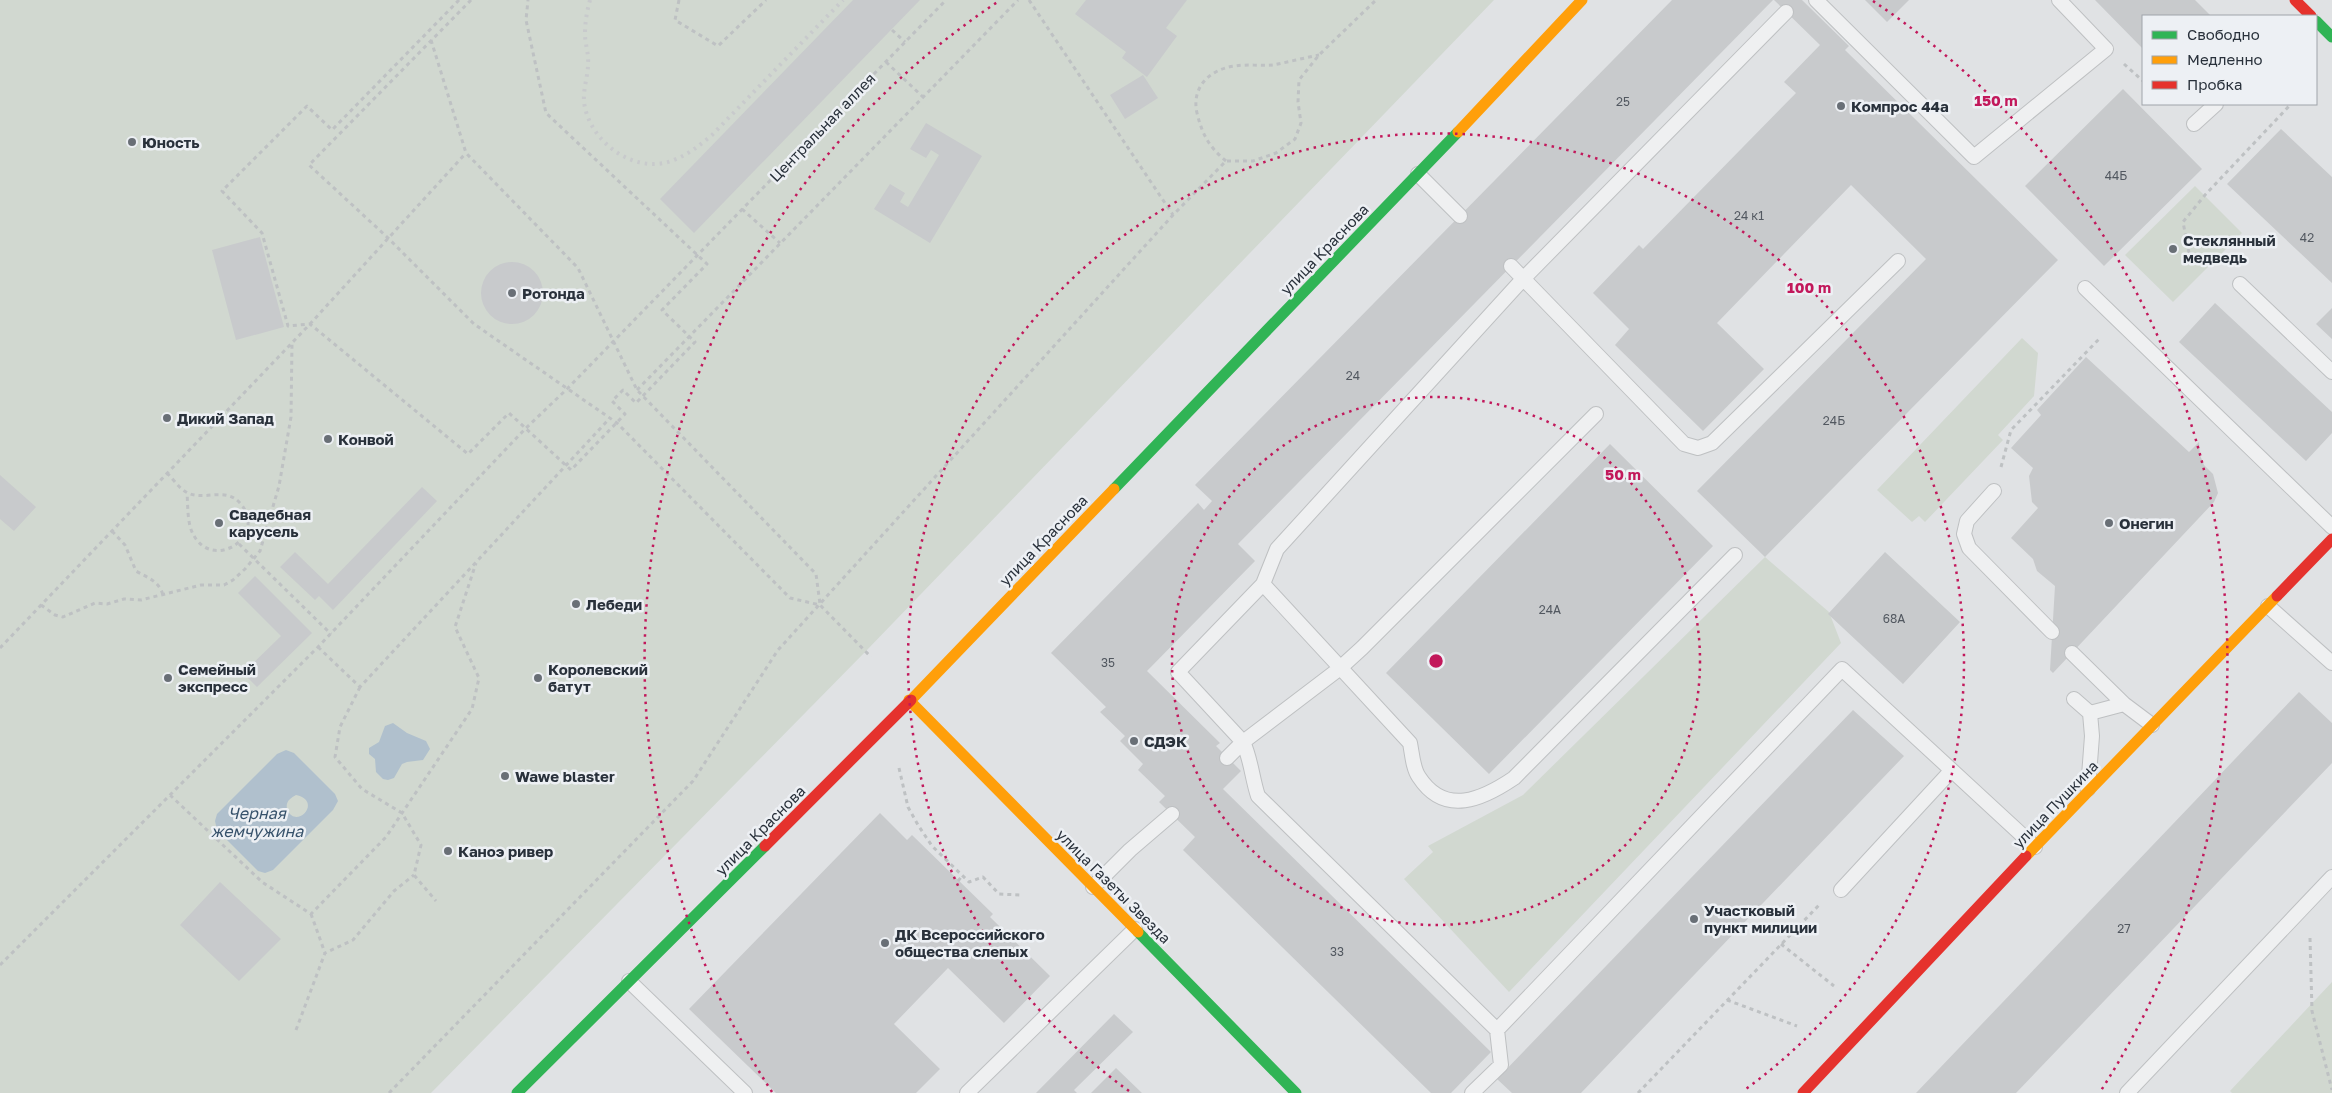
<svg xmlns="http://www.w3.org/2000/svg" width="2332" height="1093" font-family="'Golos Text',sans-serif">
<rect width="100%" height="100%" fill="#e0e2e4"/>
<!-- green -->
<path fill="#d1d8d0" d="M0 0H1494L866 651 431 1093H0Z
M2195 186 2242 233 2173 302 2125 255Z
M2022 338 2038 353 2034 396 1998 435 2003 440 1925 522 1919 516 1912 522 1877 490Z
M1765 557 1829 612 1841 643 1509 992 1404 879 1433 852 1428 846 1523 795Z
M2332 982V1093H2232L2230 1091Z"/>
<!-- water -->
<path fill="#b0c0cd" fill-rule="evenodd" d="M393 723 407 733 426 741 430 749 423 760 407 762 402 764 394 778 388 780 383 779 376 772 375 759 369 754V748L379 742 385 726Z
M286 750 294 753 335 794 338 801 333 810 273 870 265 873 258 871 217 830 215 821 217 814 277 754ZM296 795C323 801 297 829 288 811 284 803 290 798 296 795Z"/>
<!-- building -->
<path fill="#c8cacc" d="M853 0H920L694 233 660 199Z
M1086 0H1187L1166 28 1177 36 1147 77 1122 58 1126 52 1075 14Z
M1672 0H1773L1238 544 1255 561 1147 671 1220 743 1216 746 1241 771 1223 789 1491 1052 1451 1093H1431L1183 850 1195 837 1159 802 1165 796 1138 770 1143 764 1120 741 1125 736 1100 712 1106 707 1051 653 1198 503 1204 510 1212 501 1195 485Z
M1774 0H1802L1849 46 1845 50 2058 260 1765 557 1697 491 1926 259 1851 185 1717 323 1764 369 1703 431 1615 345 1629 329 1593 293 1639 245 1643 249 1796 93 1784 82 1820 45Z
M1865 0H1909L1887 22Z
M2095 0H2195L2211 16H2143V49Z
M1143 75 1158 98 1125 119 1110 95Z
M2123 89 2202 169 2104 266 2025 186Z
M926 123 982 156 930 243 874 209 890 184 905 193 900 202 908 207 939 155 931 150 926 158 910 149Z
M2281 129 2332 177V283L2227 184Z
M260 237 284 327 236 340 212 250Z
M481 293a31 31 0 1 1 62 0a31 31 0 1 1-62 0Z
M2215 303 2332 412V433L2306 461 2179 342Z
M2332 308V339L2316 324Z
M2086 357 2189 452 2199 442 2200 455 2204 465 2213 474 2218 493 2214 502 2053 673 2050 670 2055 586 2037 571 2033 559 2011 538 2038 508 2032 502 2029 476 2033 468 2011 448 2041 415 2037 410Z
M1610 444 1713 546 1489 774 1386 673Z
M0 475 36 507 14 531 0 519Z
M422 487 437 501 333 610 319 596 315 600 280 567 295 552 328 584Z
M1885 552 1960 622 1903 684 1828 614Z
M255 576 312 633 257 687 243 673 281 636 238 593Z
M2299 692 2332 723V763L2016 1093H1916Z
M1853 710 1904 756 1581 1093H1512L1497 1079Z
M880 813 907 840 912 835 993 914 990 917 1050 976 1004 1023 948 968 894 1024 940 1069 916 1093H776L689 1009Z
M220 882 281 939 239 981 180 925Z
M1114 1014 1133 1032 1074 1090 1077 1093H1036Z
M1116 1068 1142 1093H1091Z"/>
<g fill="none" stroke-linecap="round" stroke-linejoin="round">
<defs>
<path id="lane" d="M1816 0 1974 157 2106 49 2059 0
M2194 124 2216 104
M1418 174 1460 216
M1511 266 1684 444 1698 448 1712 443 1898 261
M2240 284 2332 372
M2085 288 2332 527
M1994 491 1967 521 1964 534 1969 548 2052 632
M1263 584 1410 743C1412 753 1413 769 1419 777 1445 817 1483 799 1514 778L1735 555
M2268 606 2332 663
M2072 653 2124 704
M2074 699 2090 713 2124 704 2152 725
M1227 758 1243 742 1178 672 1263 584 1277 549 1523 279 1786 12
M2088 789 2092 736 2090 713
M1093 887 1130 850 1172 814
M1841 890 1951 771
M629 981 745 1093
M1497 1030 1258 796C1252 778 1251 759 1243 742L1339 669 1362 648 1596 414
M967 1093 1135 929
M1472 1093 1501 1065 1497 1030 1842 669 2035 847
M2127 1093 2332 877"/>
</defs>
<!-- lane casing -->
<use href="#lane" stroke="#bec0c2" stroke-width="16"/>
<!-- path -->
<path stroke="#bec1c3" stroke-width="3" stroke-dasharray="4 4" stroke-linecap="butt" d="M459 0 332 130 307 106 222 191 262 233 288 326 310 324 468 454 509 413 571 470 625 414 612 401 623 390 636 403 695 342 662 310 707 264 546 113 526 20 528 0
M471 0 309 165 387 237 474 324 617 423 790 598 820 605 871 657
M679 0 675 20 718 46 766 0
M1029 0 1173 215
M892 30 905 42
M431 40 466 153 578 268 637 390 816 574 820 604
M886 62 923 97
M2124 64 2143 81
M1226 161C1209 147 1202 134 1197 113 1191 87 1210 69 1235 66 1247 64 1261 66 1273 65 1288 62 1304 58 1319 55
M742 209 780 243
M2189 253 2183 222 2205 195 2291 104
M637 390 1018 0
M2001 467 2011 430 2100 338
M167 473C173 479 179 488 186 492 203 502 225 486 240 503 269 535 213 573 193 534 187 523 188 505 187 493
M112 531 125 545 136 571C148 578 159 581 163 595
M239 544 331 634
M41 605 55 615 63 617 95 603 107 604 124 599 141 600 201 585H224L233 580 245 569 260 551 279 486 291 417 292 343
M318 647 360 687 610 418
M0 648 310 324 466 153
M360 687 340 727 335 757 362 789 402 813 421 845 414 875 436 901
M899 768 908 807 918 825 932 846 969 882 983 877 999 894 1020 895
M170 795 262 882 311 914 386 837 472 709 479 678 455 627 476 563
M958 881 962 876
M311 914 325 953
M2310 938 2312 1011 2332 1090
M1781 944 1834 986
M0 965 318 647 525 429 568 388 946 0
M1727 1000 1797 1026
M296 1030 325 953 353 940 394 891 414 875
M389 1093 693 781 778 650 1173 215 1226 161H1253L1276 153 1295 139 1301 123 1298 102 1299 80 1319 55 1376 0
M1638 1093 1821 903"/>
<!-- lane -->
<use href="#lane" stroke="#eff0f1" stroke-width="14"/>
<!-- fast -->
<path stroke="#30b455" stroke-width="11" d="M2316 21 2332 37
M1114 489 1458 132
M1138 932 1296 1093
M517 1093 765 846"/>
<!-- slow -->
<path stroke="#ff9f0a" stroke-width="11" d="M1458 132 1582 0
M909 700 1138 932
M911 700 1114 489
M2026 856 2277 596"/>
<!-- jam -->
<path stroke="#e5322d" stroke-width="11" d="M2295 0 2311 16
M2277 596 2332 539
M765 846 911 700
M1803 1093 2026 856"/>
<!-- rail -->
<path stroke="#c8cacc" stroke-width="4" stroke-dasharray="2.5 5" stroke-linecap="butt" d="M590 0C587 11 585 22 585 34 585 44 589 54 588 64 588 76 583 89 584 102 589 142 635 176 674 160 689 154 700 145 712 135L843 0"/>
</g>
<!-- distance rings -->
<g fill="none" stroke="#c2185b" stroke-width="2.5" stroke-dasharray="2.5 5">
<circle cx="1436" cy="661" r="264"/>
<path d="M1129 1091A528 528 0 1 1 1743 1091"/>
<path d="M772 1092A792 792 0 0 1 999 1M1873 1A792 792 0 0 1 2100 1092"/>
</g>
<!-- markers -->
<g fill="#696f76" stroke="#edf0f4" stroke-width="2">
<circle cx="1841" cy="106" r="5"/>
<circle cx="132" cy="142" r="5"/>
<circle cx="2173" cy="249" r="5"/>
<circle cx="512" cy="293" r="5"/>
<circle cx="167" cy="418" r="5"/>
<circle cx="328" cy="439" r="5"/>
<circle cx="219" cy="523" r="5"/>
<circle cx="2109" cy="523" r="5"/>
<circle cx="576" cy="604" r="5"/>
<circle cx="168" cy="678" r="5"/>
<circle cx="538" cy="678" r="5"/>
<circle cx="1134" cy="741" r="5"/>
<circle cx="505" cy="776" r="5"/>
<circle cx="448" cy="851" r="5"/>
<circle cx="1694" cy="919" r="5"/>
<circle cx="885" cy="943" r="5"/>
</g>
<g text-anchor="middle" dominant-baseline="central" stroke-width="5" stroke-linejoin="round" paint-order="stroke">
<!-- number labels -->
<g font-size="12" fill="#525860">
<text x="1623" y="101">25</text>
<text x="2116" y="175">44Б</text>
<text x="1749" y="215">24 к1</text>
<text x="2307" y="237">42</text>
<text x="1353" y="375">24</text>
<text x="1834" y="420">24Б</text>
<text x="1550" y="609">24А</text>
<text x="1894" y="618">68А</text>
<text x="1108" y="662">35</text>
<text x="2124" y="928">27</text>
<text x="1337" y="951">33</text>
</g>
<!-- poi labels -->
<g font-size="15" font-weight="bold" fill="#29313b" stroke="#edf0f4" text-anchor="start">
<text x="1851" y="106">Компрос 44а</text>
<text x="142" y="142">Юность</text>
<text x="2183" y="240">Стеклянный<tspan x="2183" dy="17">медведь</tspan></text>
<text x="522" y="293">Ротонда</text>
<text x="177" y="418">Дикий Запад</text>
<text x="338" y="439">Конвой</text>
<text x="229" y="514">Свадебная<tspan x="229" dy="17">карусель</tspan></text>
<text x="2119" y="523">Онегин</text>
<text x="586" y="604">Лебеди</text>
<text x="178" y="669">Семейный<tspan x="178" dy="17">экспресс</tspan></text>
<text x="548" y="669">Королевский<tspan x="548" dy="17">батут</tspan></text>
<text x="1144" y="741">СДЭК</text>
<text x="515" y="776">Wawe blaster</text>
<text x="458" y="851">Каноэ ривер</text>
<text x="1704" y="910">Участковый<tspan x="1704" dy="17">пункт милиции</tspan></text>
<text x="895" y="934">ДК Всероссийского<tspan x="895" dy="17">общества слепых</tspan></text>
</g>
<!-- street labels -->
<g font-size="15" fill="#29313b" stroke="#edf0f4">
<text transform="translate(822 127) rotate(-46)">Центральная аллея</text>
<text transform="translate(1324 249) rotate(-46)">улица Краснова</text>
<text transform="translate(1043 540) rotate(-46)">улица Краснова</text>
<text transform="translate(2055 804) rotate(-46)">улица Пушкина</text>
<text transform="translate(760 830) rotate(-45)">улица Краснова</text>
<text transform="translate(1114 886) rotate(45)">улица Газеты Звезда</text>
</g>
<!-- water labels -->
<g font-size="16" font-style="italic" fill="#37526b" stroke="#edf0f4">
<text x="257" y="813">Черная<tspan x="257" dy="18">жемчужина</tspan></text>
</g>
</g>
<circle cx="1436" cy="661" r="8" fill="#c2185b" stroke="#edf0f4" stroke-width="2.5"/>
<g font-size="15" text-anchor="middle" font-weight="bold" fill="#c2185b" stroke="#edf0f4" stroke-width="5" stroke-linejoin="round" paint-order="stroke">
<text x="1996" y="106">150 m</text>
<text x="1809" y="293">100 m</text>
<text x="1623" y="480">50 m</text>
</g>
<!-- legend -->
<rect x="2142" y="15" width="175" height="90" fill="#edf0f4" stroke="#9fa4aa"/>
<rect x="2152" y="31" width="25" height="8" fill="#30b455" stroke="#9fa4aa"/>
<text x="2187" y="40" font-size="15" fill="#29313b">Свободно</text>
<rect x="2152" y="56" width="25" height="8" fill="#ff9f0a" stroke="#9fa4aa"/>
<text x="2187" y="65" font-size="15" fill="#29313b">Медленно</text>
<rect x="2152" y="81" width="25" height="8" fill="#e5322d" stroke="#9fa4aa"/>
<text x="2187" y="90" font-size="15" fill="#29313b">Пробка</text>
</svg>
